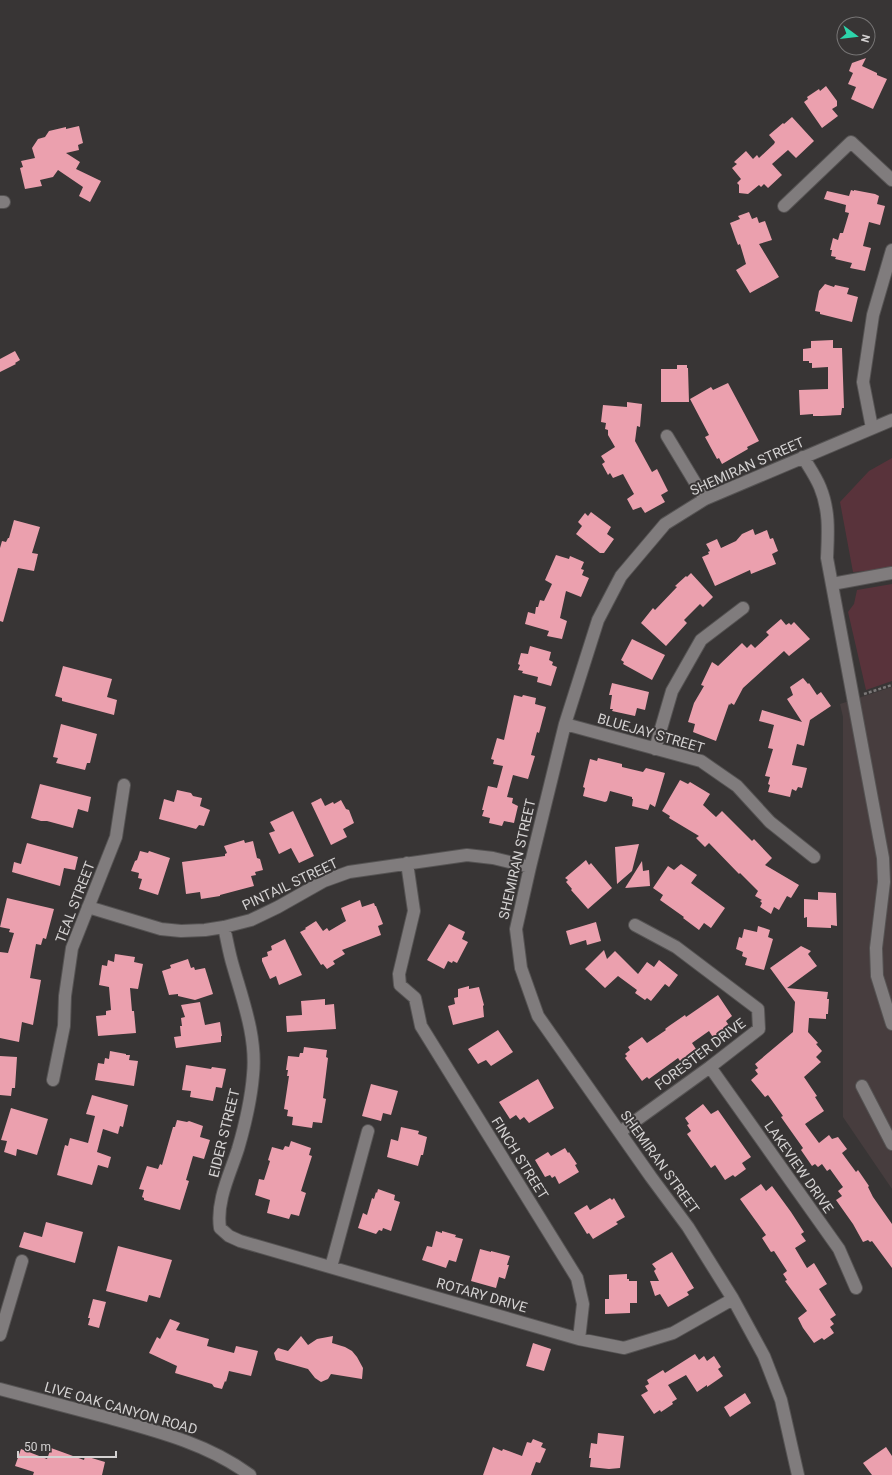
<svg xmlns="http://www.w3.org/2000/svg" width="892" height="1475" font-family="Roboto,sans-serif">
<rect width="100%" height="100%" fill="#383535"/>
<!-- built -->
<path fill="#473d3e" d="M892 687V1189L843 1117V717L840 704Z"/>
<!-- green -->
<path fill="#59333b" d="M892 458V569L853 572 840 502 869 471Z
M892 584V681L866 690 848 612 854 604 857 590Z"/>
<!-- building -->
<path fill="#eba0ae" d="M866 58 862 66 877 73V75L887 79 873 109 851 99 856 87 848 84 853 73 849 71 852 63Z
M826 86 837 101V106L832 109 838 116 822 128 804 102 808 99 807 97 819 89 820 91Z
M792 117 814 141 796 158 788 150 772 164 782 175 768 188 764 184 761 187 759 185 748 194 739 193V185L737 183 741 179 732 168 737 164 734 162 746 151 753 159 757 155 759 158 774 144 775 142 769 135 783 123 784 124Z
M79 126 83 143 78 145 79 150 66 153 80 162 76 169 101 181 90 202 79 196 83 187 58 170 53 177 40 180 42 186 25 189 20 168 23 167 21 161 35 158 32 148 38 139 45 137 49 131 66 127V129Z
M851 190 854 191V190L875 194 879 196 877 204 885 206 880 225 869 222 863 246 871 248 865 271 850 268 852 263 835 259 836 257 831 256 832 250H830L833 238 838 240 840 233H843L849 213 845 212 846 205 824 199 827 191 849 196Z
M749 212 752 219 757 217 759 223 765 221 772 240 759 244 779 277 750 293 736 270 746 264 740 244 738 245 736 240 730 223 740 219 738 216Z
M825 284 834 287 835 285 849 288 847 294 858 297 852 322 820 314V312L815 311 819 291Z
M833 340V348H842L844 408H842L841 415 822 416H813V414L800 415 799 390 828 389V367L812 368V363H809V361H803V349L811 348V341Z
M15 351 20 360 15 363 16 364 0 372V359Z
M677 365H687V368H688L689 402H661V369H677Z
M728 383 759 441 747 447 748 449 722 464 719 458 717 459 705 437 709 435 690 399 711 387 713 390Z
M627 402 642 404 640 427 637 426 635 441 652 472 657 469 668 491 661 495 665 502 645 513 641 507 633 510 627 499 634 494 623 474 613 478 610 473 608 475 602 464 605 462 601 456 615 447 608 435V430L605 429 606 423 601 422 603 405 627 407Z
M591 512 611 527 607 534 614 539 604 553H600L576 534 582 526 578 522 585 513 588 516Z
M14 520 40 527 32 553 38 554 34 571 18 568 3 622 0 621V548L2 541 6 542 8 538H9Z
M753 529 755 535 767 530 770 539 773 538 778 551 772 554 776 564 751 574 750 570 715 586 702 557 709 554 708 552 710 551 706 544 717 539 721 548 736 541 742 534Z
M556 555 569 559 570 556 584 562 581 569 584 570 582 575 589 578 581 597 566 591 560 618 567 621 562 639 547 636 549 631 525 624 528 612 535 614 536 607H538L540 600 544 601 552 584 545 580Z
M691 573 713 597 703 607 700 604 684 620 687 623 666 646 641 623 653 608 655 610 677 587 675 586 686 576 687 577Z
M781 619 786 625 789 623 791 625 794 622 810 639 789 656 784 651 743 688 734 705 731 703 730 705 729 704 716 741 693 732 695 724 688 722 694 703 704 686 701 685 712 662 718 666 742 643 747 648 751 644 755 648 769 635 766 632Z
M632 639 665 655 652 680 623 664 624 662 621 660Z
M530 646 551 652 549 660 553 662 552 665 557 667 551 686 537 682 538 677 522 673 523 671 518 670 520 665 518 664 521 653 528 654Z
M63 666 112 679 107 697 117 700 114 715 62 701V698L55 696Z
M803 678 808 684 809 683 817 695 821 692 831 706 810 720 804 746 797 744 792 765 807 768 802 788 798 787 796 791 792 789 790 797 768 792 770 785 768 784 770 777 765 776 773 749 768 748 774 725 759 721 762 710 802 722 787 699 793 695 790 687Z
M612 683 649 692 645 710 637 708 635 716 612 711 613 709H610L612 695H609Z
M514 695 522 697 523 695 536 698 535 704 546 707 539 733 537 732 531 755 535 756 528 779 513 775 507 797 513 798 512 803 518 806 514 823 504 821 502 826 489 823 490 818 482 816 484 810H482L488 786 497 788 503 766 493 764 494 760 491 759 497 738 504 740Z
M61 724 97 734 90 763H87L85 770 56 763 58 758 53 757Z
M598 758 622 764V767L643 772 646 768 665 773 655 807 650 804 648 810 632 806 633 799H632V797L610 791 607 801 605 802 583 796 585 788 583 787 590 759 597 761Z
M680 780 688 784 690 782 710 794 703 805 716 817 722 811 752 841 754 839 772 858 765 865 799 885 791 898 787 896 779 910 774 907 771 914 760 907 762 903 760 901 762 900 755 896 758 891 740 873 739 874 709 843 705 847 696 838 699 836 669 818 670 816 662 811Z
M40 784 91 797 88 812 78 809 73 828 47 821H41L31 818Z
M177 790 191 793 193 796 202 798 200 806 210 810 204 826 199 825 196 829 159 819 164 799 174 802Z
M321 798 325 806 333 802 334 804 341 800 346 809 349 810 354 823 343 829 347 837 331 845 311 803Z
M293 811 314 856 299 863 291 848 279 854 269 833 275 831 270 822Z
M244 840 245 843 253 841 257 858 260 859 263 870 255 872 256 875 251 876 254 886 220 895V896L201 899 200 892 186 894 182 862 225 856V854L227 853 224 846Z
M27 843 78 857 75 870 64 868 60 886 12 872 14 862 21 864Z
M639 844 632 871 617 884 615 847Z
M140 851 148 853 149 851 170 858 158 895 139 889 142 879 138 878 139 873 131 871 135 861 137 860Z
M586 860 589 865 591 863 612 888 588 909 571 890 572 889 566 882 568 880 565 878Z
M642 861 643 871 649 870 650 886 625 888Z
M681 864 697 875 691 883 725 908 711 928 704 923 699 930 683 918 684 917 660 900 663 895 653 888 668 866 674 870Z
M818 892 836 893 837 926 831 925V928L807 927V917L804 918V899L818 900Z
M7 898 54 909 46 939 43 938 41 945 36 944 30 978 41 980 33 1025 22 1022 19 1042 0 1038V952L8 953 14 933 9 932 10 929 0 927Z
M360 900 362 907 374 903 375 906H376L383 924 378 926 381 935 342 950 345 954 333 961 335 964 327 969 323 964 321 965 300 932 306 929 305 928 316 921 323 931 327 928 329 931 346 921 341 908Z
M596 922 601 941 587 945 586 940 570 945 566 931Z
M449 924 465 932 462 939 468 942 457 963 453 961 452 963 448 961 444 969 427 960Z
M758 926 770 930 768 937 773 939 764 970 745 965 747 958 742 956 743 952 736 949 739 937 742 938 744 929 757 932Z
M285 939 302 975 279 985 276 976 270 979 262 961V958L268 956 267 952 272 950 271 946Z
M801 946 811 951 808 954 817 966 787 988 828 992 827 999H829L828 1014H826V1019L809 1018 808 1032 818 1043 816 1044 822 1051 816 1057 821 1062 804 1077 817 1096 815 1097 824 1111 805 1124 819 1143 829 1135 832 1139 838 1137 847 1149 842 1153 856 1172 858 1170 869 1186 868 1187 873 1197 892 1224V1268L872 1241 870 1242 868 1240 863 1242 853 1224 836 1200 842 1196 838 1191 843 1187 830 1169 827 1171 822 1164 818 1167 815 1164 812 1166 801 1150 803 1148 781 1117 783 1116 768 1095 765 1097 751 1080 758 1074 755 1070 758 1068 755 1064 793 1032 795 1002 770 968Z
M604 950 607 959 615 951 638 974 647 962 654 967 659 960 678 975 669 987 665 984 651 1001 647 998 645 1000 635 993 637 990 618 976 605 988 585 969Z
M115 954 135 957 134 962 143 964 138 989 130 988 132 1011H134L136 1033 98 1036 96 1016 106 1015V1011L111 1010 109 987 99 985 102 965 107 966 108 960 114 962Z
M188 959 191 968 194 967 195 970 205 968 213 994 195 1000 178 996V994L169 995 162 971 171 968 170 965Z
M469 986V989L479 987 484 1005 483 1006 484 1017 453 1025 448 1006 455 1004 454 998 458 997V989Z
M718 995 732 1016 726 1021 730 1027 714 1039 709 1031 692 1043 696 1049 680 1061 678 1058 649 1079 647 1077 642 1081 625 1058 627 1056 625 1054 630 1050 628 1047 642 1037 647 1043 666 1030 665 1029 669 1026 685 1015 686 1017Z
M325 999V1005L334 1004 336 1029 287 1032 286 1016 302 1015 301 1001Z
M200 1002 205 1025 220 1022 222 1036H221V1042L176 1048 174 1037 181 1036 180 1026H182L181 1018 185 1017 181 1005Z
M498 1030 513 1052 491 1066 486 1060 478 1064 468 1049Z
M304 1047 327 1050 326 1057 328 1058 323 1098 326 1099 322 1123 313 1122 312 1128 292 1125 293 1117 287 1116 288 1110 284 1109 289 1076H287L288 1070H286L288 1056 299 1057 300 1053H303Z
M110 1051 126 1054V1055H130L129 1060 138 1061 134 1086 95 1080 98 1063 104 1064 105 1058 109 1059Z
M0 1056 17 1057 15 1088H12L11 1096 0 1095Z
M186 1065 211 1069 212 1067 226 1069 222 1088 216 1087 213 1101 190 1097 191 1091 182 1090Z
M538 1079 554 1108 529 1123 524 1117 520 1120 516 1115 510 1119 499 1102Z
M371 1084 398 1091 391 1115 383 1113 381 1121 362 1116Z
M92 1095 128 1105 123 1127 120 1126 118 1134 103 1129 97 1152 111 1157 108 1168 98 1165 92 1185 57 1175 65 1145 68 1146 70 1138 88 1143 95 1116 86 1114Z
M703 1104 711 1114 718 1110 751 1157 742 1163 746 1169 735 1177 733 1175 725 1180 715 1165 711 1168 687 1134 691 1131 687 1125 689 1124 685 1118Z
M11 1108 48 1119 37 1155 17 1149 16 1156 4 1152 7 1141 1 1140Z
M177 1120 187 1122 189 1121 203 1126 200 1137 210 1140 204 1159 193 1156 186 1180 189 1181 180 1210 144 1200V1198L142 1197 144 1190 139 1189 147 1166 158 1169 160 1164 162 1165 173 1127H175Z
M401 1127 419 1131 418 1134 427 1137 423 1155H421L418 1166 387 1157 391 1139 398 1141Z
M291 1141 311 1148 309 1155 312 1156 301 1191 306 1193 299 1216 291 1214 289 1219 267 1213 270 1200 255 1195 259 1179 264 1180 270 1161 268 1160 272 1147 283 1150 285 1146 289 1147Z
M565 1148 568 1153 569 1152 577 1164 575 1165 579 1172 559 1184 555 1176 552 1178 550 1175 545 1177 535 1160 548 1152 551 1156Z
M761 1184 766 1191 772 1186 791 1212 804 1232 801 1234 806 1241 795 1248 807 1268 814 1263 827 1284 819 1289 836 1315 830 1319 834 1324 830 1327 834 1333 824 1340 822 1338 814 1343 803 1328 798 1318 807 1311 785 1281 787 1280 783 1274 787 1271 774 1251 771 1252 762 1238 766 1235 740 1199Z
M378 1189 395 1195 394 1200 400 1202 391 1231 383 1228 382 1231 379 1230 376 1234 358 1228 363 1213 367 1215 372 1198 374 1199 376 1192 377 1193Z
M610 1198 612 1200 614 1198 625 1217 616 1222 618 1224 593 1239 589 1233 587 1234 574 1213 587 1205 590 1210Z
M46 1222 83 1232 75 1263 19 1247 24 1232 42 1237Z
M436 1231 442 1233V1231L456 1235 455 1237 463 1239 456 1262 449 1260 446 1268 422 1260 427 1246 432 1247Z
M118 1246 172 1260 160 1298 149 1295 147 1302 106 1291Z
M480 1249 491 1252V1251L510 1256 507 1265H509L505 1279 499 1277 496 1288 471 1281Z
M672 1252 694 1288 687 1292 689 1295 668 1307 660 1294 655 1296 650 1281H659L654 1271 656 1269 652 1264Z
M627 1274V1279H629V1281H637V1303H630V1313L605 1314V1299H609V1275Z
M93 1299 106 1302 99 1328 88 1325 90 1318H88Z
M170 1319 180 1323 176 1330 209 1339 207 1346 234 1353 236 1346 258 1351 251 1376 229 1371 226 1382 225 1381 222 1389 214 1387 212 1384 175 1373 177 1366 149 1353 157 1337 160 1339Z
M301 1336 308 1345 317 1339 333 1336 332 1343 345 1347 352 1351 357 1357 363 1368 362 1379 331 1374 328 1379 321 1382 315 1378 308 1369 276 1360 274 1353 278 1348 288 1351Z
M533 1343 551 1349 544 1371 526 1366Z
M695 1354 699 1360 704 1356 707 1361 714 1356 721 1367 718 1369 723 1376 707 1387V1385L697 1392 686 1375 668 1385 677 1399 672 1402 673 1404 661 1412 660 1410 654 1414 641 1395 648 1391 645 1386 649 1384 647 1380 663 1370 665 1373Z
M745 1393 751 1403 730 1417 724 1407Z
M598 1433 624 1436 620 1468 609 1469 590 1467 591 1458H589L591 1443 597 1444Z
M533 1439 543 1443 541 1447 546 1449 540 1463 536 1462 531 1475H483L493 1447 502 1451 503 1449 522 1456 527 1442 531 1443Z
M886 1447 892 1456V1475H872L863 1463Z
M51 1448 84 1460 85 1456 105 1462 102 1475H33L34 1472 15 1466 21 1449 47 1459Z"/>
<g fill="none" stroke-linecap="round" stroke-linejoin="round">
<defs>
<path id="minor" d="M0 202H4
M784 206 851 142 892 180
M872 428 863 382 873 315 892 250
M667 436 705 499
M803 457C809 467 816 477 820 487 830 511 828 534 827 558L883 858 884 882 876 948 877 976 892 1024
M832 584 892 573
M565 724 701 761 737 786 770 822 814 857
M655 749 672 691 701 640 743 608
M407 863 414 911 399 974 400 985 415 998 421 1026 577 1278 583 1304 579 1339
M88 907 161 929 181 931 205 930 224 927 251 920 278 907 324 881 349 872 467 855 493 858 530 867
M224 927C227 940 229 953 233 966 243 1001 257 1038 253 1075 251 1100 245 1125 238 1149 230 1174 216 1201 220 1228L229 1236 240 1241 579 1339 624 1348 673 1333 733 1299
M710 1067 839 1249 856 1288
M53 1080 64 1026 65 996 72 948 116 837 124 785
M862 1086 892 1144
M620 1132 710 1067 759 1029 758 1009 676 947 635 925
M331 1267 368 1131
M0 1335 22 1261
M0 1389C35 1398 71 1408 106 1417 157 1431 208 1444 250 1475
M798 1475 781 1400 764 1356 733 1299 688 1227 651 1177 538 1016 521 968 516 929 530 867 565 724 598 620 621 576 665 524 705 499 892 420"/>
</defs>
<!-- minor casing -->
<use href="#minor" stroke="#555353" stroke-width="14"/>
<!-- path -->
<path stroke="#7b7878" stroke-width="2.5" stroke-dasharray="3 2" stroke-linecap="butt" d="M864 694 892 685"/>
<!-- minor -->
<use href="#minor" stroke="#807c7d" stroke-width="12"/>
</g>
<g text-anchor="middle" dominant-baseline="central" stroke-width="4" stroke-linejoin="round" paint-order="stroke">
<!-- street labels -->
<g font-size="14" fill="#d4d2d2" stroke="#383535">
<text transform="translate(747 466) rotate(-24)">SHEMIRAN STREET</text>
<text transform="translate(651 733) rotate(16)">BLUEJAY STREET</text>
<text transform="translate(517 859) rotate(-77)">SHEMIRAN STREET</text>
<text transform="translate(290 884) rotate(-25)">PINTAIL STREET</text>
<text transform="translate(75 902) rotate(-69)">TEAL STREET</text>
<text transform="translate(700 1054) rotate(-37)">FORESTER DRIVE</text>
<text transform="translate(224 1133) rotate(-76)">EIDER STREET</text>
<text transform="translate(520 1158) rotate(58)">FINCH STREET</text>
<text transform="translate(660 1162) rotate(54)">SHEMIRAN STREET</text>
<text transform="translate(799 1167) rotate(55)">LAKEVIEW DRIVE</text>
<text transform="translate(482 1295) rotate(16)">ROTARY DRIVE</text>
<text transform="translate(121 1408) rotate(16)">LIVE OAK CANYON ROAD</text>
</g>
</g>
<!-- north arrow -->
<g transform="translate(856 36) rotate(105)"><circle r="19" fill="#383535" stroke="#767474"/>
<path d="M0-3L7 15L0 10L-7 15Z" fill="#2dd5ab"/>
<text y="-6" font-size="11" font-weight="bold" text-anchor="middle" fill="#d4d2d2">N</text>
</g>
<!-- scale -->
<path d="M18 1451v6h98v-6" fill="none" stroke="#d4d2d2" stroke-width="2"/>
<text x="24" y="1451" font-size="12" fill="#d4d2d2" stroke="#383535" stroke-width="3" paint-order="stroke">50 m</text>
</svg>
